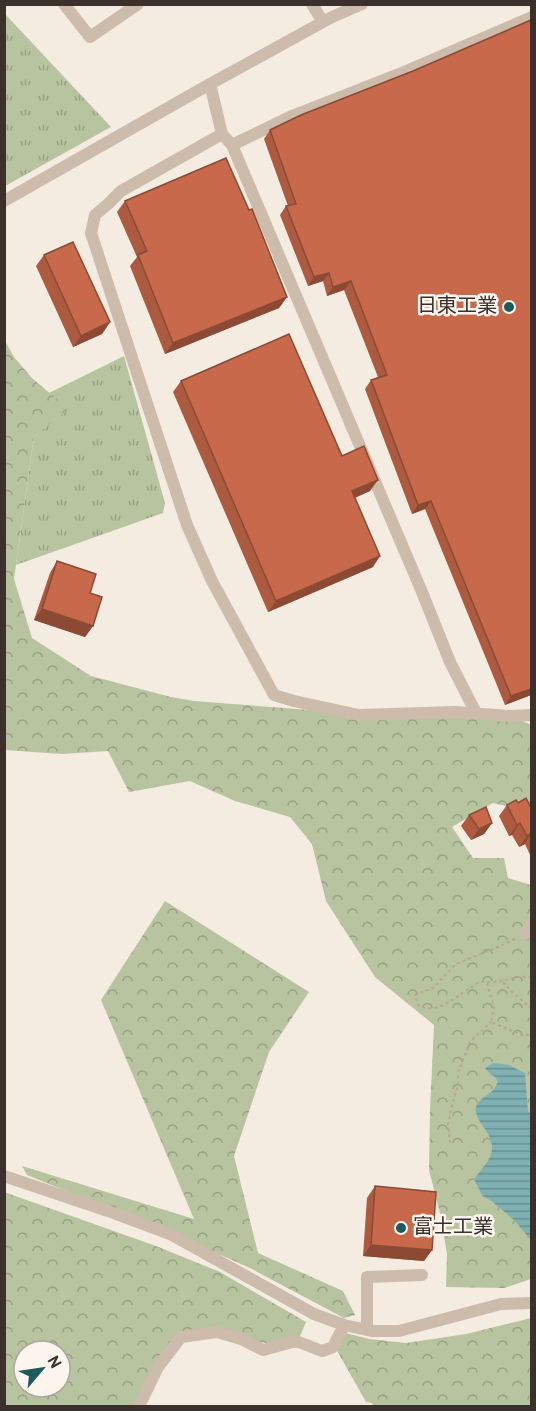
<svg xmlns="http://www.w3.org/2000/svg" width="536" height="1411" font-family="Overpass,'Noto Sans JP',sans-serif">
<defs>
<pattern id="grass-tufts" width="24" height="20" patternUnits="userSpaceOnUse" patternTransform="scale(1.5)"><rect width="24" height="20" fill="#b8c4a0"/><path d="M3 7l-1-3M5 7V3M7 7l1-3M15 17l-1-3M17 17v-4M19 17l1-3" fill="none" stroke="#97a083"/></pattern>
<pattern id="forest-crowns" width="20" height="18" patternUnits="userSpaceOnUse" patternTransform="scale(1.5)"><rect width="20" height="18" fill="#b8c4a0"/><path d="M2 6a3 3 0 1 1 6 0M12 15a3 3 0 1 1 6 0" fill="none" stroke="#97a083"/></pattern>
<pattern id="water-rules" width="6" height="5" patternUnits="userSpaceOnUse" patternTransform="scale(1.5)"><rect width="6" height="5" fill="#7fb0b2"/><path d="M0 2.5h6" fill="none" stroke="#699091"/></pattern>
</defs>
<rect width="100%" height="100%" fill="#f4ebe1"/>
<!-- grass -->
<path fill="url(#grass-tufts)" d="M5 14 111 127 5 186H4Z
M124 356 165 503 163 513 16 565 34 436 67 409 49 393Z"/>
<!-- forest -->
<path fill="url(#forest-crowns)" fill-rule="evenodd" d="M4 339 14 357 32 378 68 409 34 436 14 579 32 638 91 676 171 697 194 701 375 715 511 716 531 725V812L493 803 452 827 473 858H504L508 878 531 885V1279L504 1288 446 1287 447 1254 440 1213 429 1170 430 1110 434 1025 375 977 326 901 312 844 290 817 235 801 190 781 129 792 108 751 62 754 5 750Z
M165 901 309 992 269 1052 234 1156 258 1253 343 1291 355 1315 344 1318 250 1268 187 1240 27 1175 22 1166 194 1219 101 1000Z
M4 1192 156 1246 220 1272 306 1322 298 1341 276 1345 208 1332 179 1336 138 1406H5ZM24 1351H60V1387H24Z
M531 1318V1406H373L372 1403 366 1402 335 1347 346 1333 369 1339 406 1343 466 1334Z"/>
<!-- water -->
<path fill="url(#water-rules)" d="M493 1063 509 1065 525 1073 528 1111 532 1115V1160L529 1164 532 1169 531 1240 514 1220 494 1203 482 1195 474 1179C490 1159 501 1149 482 1125 479 1120 475 1114 476 1107 478 1099 488 1096 493 1090 495 1088 496 1085 498 1082L495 1077 491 1075 485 1068Z"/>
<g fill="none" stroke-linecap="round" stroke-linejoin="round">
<!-- path -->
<path stroke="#b9a596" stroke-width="2" stroke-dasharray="3 3" stroke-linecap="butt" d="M515 939 498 947 456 964 433 988 415 995 418 1005C439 1016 455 996 472 987 475 985 478 982 481 982 485 981 490 983 495 982 507 981 519 974 532 978
M503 982 511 991 532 1009
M487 983 494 1007 491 1022 522 1035H528L532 1029
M450 1143 448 1124 452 1105 458 1086V1073L470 1042 491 1022"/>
<!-- minor -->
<path stroke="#cdbbac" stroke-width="12" d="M64 4 90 37 138 4
M312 4 323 22
M210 84 222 134 232 145 422 592 450 662 476 713
M222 134 121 191 108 204 95 215 91 233 187 525 212 581 274 695 294 701 359 715 455 712 511 716 532 715
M232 145 292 116 404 72 532 17
M4 201 210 84 332 17 362 4
M525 934 532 923
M4 1176 108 1211 172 1235 314 1314 344 1325 372 1331H399L501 1304 532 1303
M367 1330V1277L422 1275
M139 1406 158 1367 181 1337 217 1332 241 1339 263 1350 296 1341 322 1351 333 1347 344 1325"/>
</g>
<!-- wall -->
<path fill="#ac5a40" d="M301 115 531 695 505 705 425 509 412 514 365 389 371 380 378 377 344 290 327 296 323 281 308 286 280 215 286 206H288L264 139 270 130Z
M125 201 249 210 287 297 279 308 165 354 130 266 137 257 117 212Z
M44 255 110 322 102 334 73 347 36 266Z
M181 381 342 456 370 491 355 498 373 567 268 612 173 392Z
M57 561 90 593 93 626 85 637 34 620 50 573Z
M518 803 531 808V857L525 844 519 847 512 835 509 836 499 816 507 805Z
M469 815 492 823 484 834 471 840 461 826Z
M375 1186 432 1250 424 1261 363 1256 367 1198Z"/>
<!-- shaded-wall -->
<path fill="#8c4a34" d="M329 273 323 281 308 286 314 277Z
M351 281 344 290 327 296 333 287Z
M287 297 279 308 165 354 173 343Z
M110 322 102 334 73 347 81 336Z
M378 480 370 491 344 502 352 491Z
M431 501 425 509 412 514 418 505Z
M380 556 373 567 268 612 276 601Z
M42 609 93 626 85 637 34 620Z
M531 689V695L505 705 511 696Z
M492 823 484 834 471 840 479 829Z
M520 823 512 835 509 836 517 825Z
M531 833 525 844 519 847 527 836Z
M371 1245 432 1250 424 1261 363 1256Z"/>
<!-- building -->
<path fill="#c8694b" stroke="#8c4a34" stroke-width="1.5" d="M531 20V689L511 696 431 501 418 505 371 380 387 375 351 281 333 287 329 273 314 277 286 206 296 204 270 130 301 115 413 71Z
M226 158 249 210 252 209 287 297 173 343 138 255 147 251 125 201Z
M73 242 110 322 81 336 44 255Z
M289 334 342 456 364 446 378 480 352 491 380 556 276 601 181 381Z
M57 561 96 574 90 593 102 597 93 626 42 609Z
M526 798 531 808V833L527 836 520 823 517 825 507 805 516 800 518 803Z
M486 807 492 823 479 829 469 815Z
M375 1186 436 1192 432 1250 371 1245Z"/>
<!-- markers -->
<g fill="#1f5a5e" stroke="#fbf5ee" stroke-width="2">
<circle cx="509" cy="307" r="6"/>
<circle cx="401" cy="1228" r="6"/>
</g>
<g text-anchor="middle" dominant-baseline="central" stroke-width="5" stroke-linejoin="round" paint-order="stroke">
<!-- poi labels -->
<g font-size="20" fill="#3b302b" stroke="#fbf5ee" text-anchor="end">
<text x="497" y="307">日東工業</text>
<text x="413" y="1228" text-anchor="start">富士工業</text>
</g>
</g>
<!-- border -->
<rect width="536" height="1411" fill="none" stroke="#3b302b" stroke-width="12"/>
<!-- north arrow -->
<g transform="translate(42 1369) rotate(61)"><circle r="28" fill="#fbf5ee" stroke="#aea6a0" stroke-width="1.5"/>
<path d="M0-4.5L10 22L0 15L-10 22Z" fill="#1f5a5e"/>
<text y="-9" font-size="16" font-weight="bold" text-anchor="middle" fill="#3b302b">N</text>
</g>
</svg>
